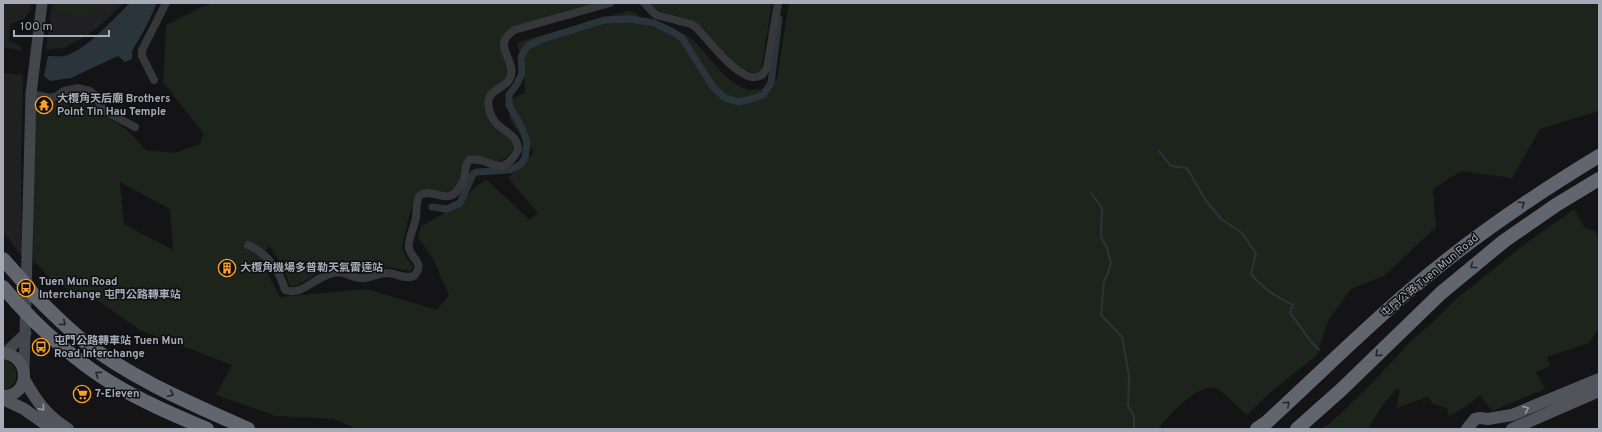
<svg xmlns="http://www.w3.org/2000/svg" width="1602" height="432" font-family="Overpass,'Noto Sans TC',sans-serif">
<rect width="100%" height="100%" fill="#141416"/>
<!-- built -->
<path fill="#202023" d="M3 3H31L30 10 24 19 10 24 9 41 15 43 22 47 21 51 3 47Z
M52 3H124L97 28 77 41 64 48 46 50Z
M3 73 23 75 21 156 22 256 3 232Z"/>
<!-- green -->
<path fill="#1c241c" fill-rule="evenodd" d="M58 3H94L91 19 57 13Z
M214 3H596L512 27C485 47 513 59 507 75 503 88 488 80 485 104L513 144 514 149C492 176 492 150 467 157 465 160 463 162 462 165 459 174 461 185 451 190 438 198 426 179 414 197L402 246 405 256 413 266 411 271 386 267H378L360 273 347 267H337L321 271 298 285 290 286 284 269 269 245 261 261 280 297 367 289 437 310 449 295 432 257 418 237 421 226 440 216 486 179 530 220 538 213 508 178 534 152 523 139 509 118 512 99 525 93 524 66 517 45 519 42 628 11C639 11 641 21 650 26 661 32 677 29 688 36 710 52 729 97 762 89 767 88 773 82 777 79L789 3H1599V110L1596 112 1540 129 1512 178 1461 171 1433 189 1436 227 1384 276 1351 289 1329 319 1316 356 1272 391 1247 415C1238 407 1229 397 1219 390 1200 378 1169 416 1158 429H358L333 419 276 416 216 395 232 365 140 330 99 301 54 283 33 260 35 104 46 109 50 101 86 94 106 116 127 130 146 150 174 153 200 144 203 133 163 82 166 25 202 7ZM120 182 170 209 173 250 124 224Z
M649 3H772L761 70 757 73C738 74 712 38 699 24L692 20 658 11Z
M1574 209 1584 227 1595 231 1599 241V328L1589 343 1547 357 1550 366 1536 372 1545 389 1492 411 1480 395 1467 406 1449 416 1447 408 1433 404 1428 397 1396 408 1400 391 1396 389 1382 406 1368 429H1322L1336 418 1374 381 1410 342 1432 323 1455 300 1521 247Z
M3 360C21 362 21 388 3 390Z"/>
<!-- water -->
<path fill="#2a353b" d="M130 3H157L147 25 132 51V59L125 62 118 56 71 78 50 81 44 76 48 56C53 56 59 57 64 56 86 51 113 19 130 3Z"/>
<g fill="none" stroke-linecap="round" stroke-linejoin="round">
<!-- stream -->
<path stroke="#2a353b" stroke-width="2" d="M1159 151 1171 166 1187 168 1206 201 1221 219 1242 233 1256 253 1251 274C1264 289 1275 296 1293 305L1290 313C1300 325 1307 339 1319 350
M1091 193 1102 208 1101 237 1107 248 1111 263 1108 273 1104 281 1101 315 1122 337 1129 376 1128 406 1134 416V429"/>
<!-- canal -->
<path stroke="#2a353b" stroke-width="7" d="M432 207 447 209 460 203 473 174 477 172 510 170 521 164 525 158 527 143 522 128 509 105V95L517 84 522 73 521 58 524 51 528 46 540 40 604 20 631 19 654 23 673 32 682 38 713 87 725 98 739 102 751 99 763 95 771 83 779 19"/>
<!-- street -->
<path stroke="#35373b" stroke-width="8" d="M644 3 656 15 691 24 696 27C709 41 728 66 744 74 749 78 756 78 762 75L767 68 778 3
M154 80 142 56V50L166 3
M31 94 51 98 57 96 64 91 79 88 90 91 95 95 103 110 135 127
M248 245C267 253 280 271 285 290 302 296 314 278 330 274 346 269 347 277 360 278 369 279 377 273 387 273 396 273 405 280 414 276 426 262 411 260 409 248 407 239 415 227 416 217 417 209 415 202 420 195 431 188 446 203 456 192 459 188 463 183 464 178 466 171 464 166 469 160 490 155 500 182 518 150 519 133 498 131 492 117 478 86 508 92 511 75 515 57 491 47 514 30L610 3"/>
<!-- secondary -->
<path stroke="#43464b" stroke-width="11" d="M5 353 26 333
M24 373 31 94 42 3"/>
<!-- primary -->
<path stroke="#51545b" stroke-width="12" d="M3 353C31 356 31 396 3 396
M24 379C37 402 46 415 68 429
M3 399 24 409 52 429
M1467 429 1475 419 1480 418 1488 419 1512 415 1599 379
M1512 429 1599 391"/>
<!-- highway -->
<path stroke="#61656d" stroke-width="14" d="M3 259 19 277
M3 287 16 302
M35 296C50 311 65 326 82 340 132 379 190 403 248 429
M34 321C57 343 82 365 110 382 141 401 174 415 207 429
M1257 429 1267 422C1314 379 1360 333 1409 291 1468 240 1533 196 1599 156
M1297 429 1342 389 1441 293 1504 241 1556 205 1599 179"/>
<!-- highway-bridge -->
<path stroke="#61656d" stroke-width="14" d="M19 277 35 296
M16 302 34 321"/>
</g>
<!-- one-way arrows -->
<defs><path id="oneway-chevron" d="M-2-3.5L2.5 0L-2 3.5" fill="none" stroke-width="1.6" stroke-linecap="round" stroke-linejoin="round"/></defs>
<g stroke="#242428">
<use href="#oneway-chevron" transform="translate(1522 204) rotate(-35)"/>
<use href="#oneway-chevron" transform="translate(1473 266) rotate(141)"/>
<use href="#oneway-chevron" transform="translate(63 323) rotate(42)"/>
<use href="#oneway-chevron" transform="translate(1378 354) rotate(136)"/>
<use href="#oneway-chevron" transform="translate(98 374) rotate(-146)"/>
<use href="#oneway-chevron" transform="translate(171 394) rotate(25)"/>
<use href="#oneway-chevron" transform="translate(1287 404) rotate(-43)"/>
</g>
<g stroke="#949aa5">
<use href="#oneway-chevron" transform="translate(42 408) rotate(49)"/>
<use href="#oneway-chevron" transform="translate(1526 409) rotate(-23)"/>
</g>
<!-- icons -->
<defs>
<symbol id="temple-ring" viewBox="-11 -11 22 22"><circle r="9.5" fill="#0f0f11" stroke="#fca027" stroke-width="1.5"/><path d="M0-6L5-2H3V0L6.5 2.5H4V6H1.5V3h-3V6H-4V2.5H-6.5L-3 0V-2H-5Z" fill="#fca027"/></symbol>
<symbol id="building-ring" viewBox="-11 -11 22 22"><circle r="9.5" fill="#0f0f11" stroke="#fca027" stroke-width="1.5"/><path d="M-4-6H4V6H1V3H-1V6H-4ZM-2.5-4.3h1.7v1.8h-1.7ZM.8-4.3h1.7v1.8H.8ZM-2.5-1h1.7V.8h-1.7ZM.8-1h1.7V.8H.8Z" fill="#fca027"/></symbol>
<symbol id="bus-ring" viewBox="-11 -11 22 22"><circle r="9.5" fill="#0f0f11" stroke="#fca027" stroke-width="1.5"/><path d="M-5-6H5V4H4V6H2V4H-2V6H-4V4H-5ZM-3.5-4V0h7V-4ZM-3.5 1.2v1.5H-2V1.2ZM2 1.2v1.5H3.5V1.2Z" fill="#fca027"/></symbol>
<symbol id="supermarket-ring" viewBox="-11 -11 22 22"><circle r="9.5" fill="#0f0f11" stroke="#fca027" stroke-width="1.5"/><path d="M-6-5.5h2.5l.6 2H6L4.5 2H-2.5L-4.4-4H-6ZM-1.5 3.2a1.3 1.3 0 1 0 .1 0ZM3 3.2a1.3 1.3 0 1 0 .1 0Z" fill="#fca027"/></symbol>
</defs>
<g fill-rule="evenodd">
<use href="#temple-ring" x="34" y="95" width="20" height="20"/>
<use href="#building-ring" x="217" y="258" width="20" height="20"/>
<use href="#bus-ring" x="16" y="278" width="20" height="20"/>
<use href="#bus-ring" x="31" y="337" width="20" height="20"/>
<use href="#supermarket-ring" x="72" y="384" width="20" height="20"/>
</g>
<g text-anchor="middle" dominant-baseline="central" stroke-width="3" stroke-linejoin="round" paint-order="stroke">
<!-- poi labels -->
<g font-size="11" font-weight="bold" fill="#a5acb7" stroke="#0f0f11" text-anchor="start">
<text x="57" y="99">大欖角天后廟 Brothers<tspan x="57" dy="13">Point Tin Hau Temple</tspan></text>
<text x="240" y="268">大欖角機場多普勒天氣雷達站</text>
<text x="39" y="282">Tuen Mun Road<tspan x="39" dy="13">Interchange 屯門公路轉車站</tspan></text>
<text x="54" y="341">屯門公路轉車站 Tuen Mun<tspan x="54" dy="13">Road Interchange</tspan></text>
<text x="95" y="394">7-Eleven</text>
</g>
<!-- street labels -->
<g font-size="11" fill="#a5acb7" stroke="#0f0f11">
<text transform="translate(1430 276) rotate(-40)">屯門公路 Tuen Mun Road</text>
</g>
</g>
<!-- border -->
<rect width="1602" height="432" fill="none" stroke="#a5acb7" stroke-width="8"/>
<!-- scale -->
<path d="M14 30v6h95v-6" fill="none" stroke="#a5acb7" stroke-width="2"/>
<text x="20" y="30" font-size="12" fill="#a5acb7" stroke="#0f0f11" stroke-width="3" paint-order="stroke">100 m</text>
</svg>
